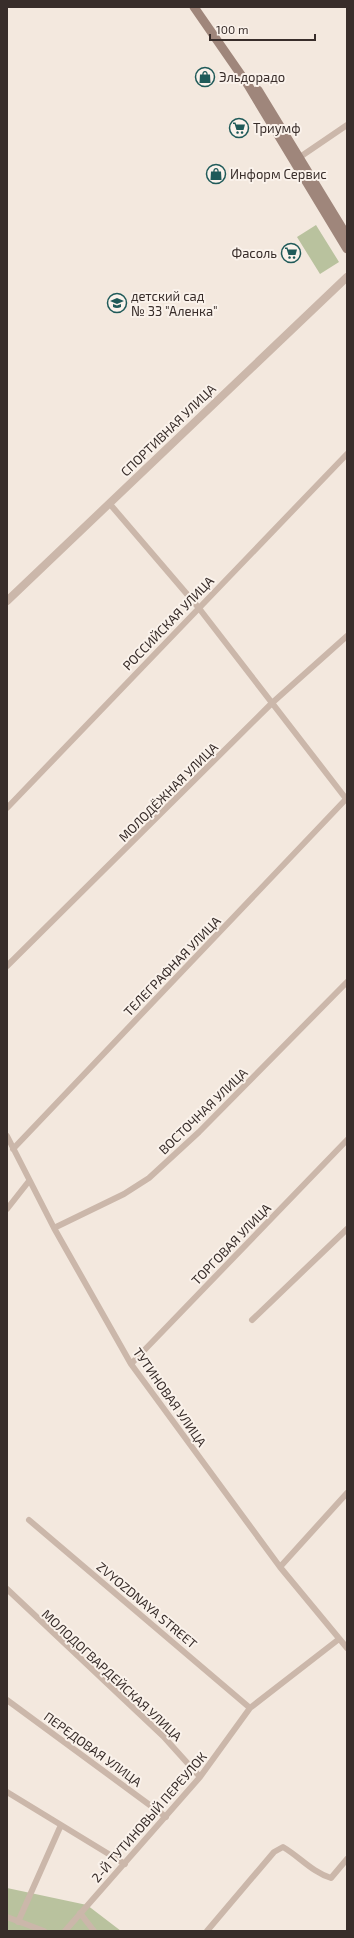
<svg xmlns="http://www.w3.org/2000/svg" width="354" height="1938" font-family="'Exo 2',sans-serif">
<rect width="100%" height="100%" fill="#f3e8de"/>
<!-- garden -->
<path fill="#b9c29e" d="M316 225 339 262 320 274 297 237Z
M7 1888 87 1905 121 1931H7Z"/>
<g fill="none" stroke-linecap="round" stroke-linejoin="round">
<!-- minor -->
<path stroke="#cbb7aa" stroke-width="6" d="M300 157 347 125
M109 503 198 607 347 800
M7 808 347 454
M7 966 272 703 347 636
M7 1136 54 1228 131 1364 280 1567 347 1648
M13 1149 347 798
M7 1209 29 1181
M54 1228 124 1194 149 1178 199 1132 347 982
M252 1320 347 1229
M131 1364 347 1140
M29 1520 250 1708
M280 1567 347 1493
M7 1589 163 1736 200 1777
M7 1700 166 1817
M7 1792 125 1864
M80 1913 94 1931
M7 1917 44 1931
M18 1922 61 1825
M65 1931 200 1777 250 1708 339 1639
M207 1931 274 1852 283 1847C300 1857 312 1872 331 1878L347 1859"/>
<!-- tertiary -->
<path stroke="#cbb7aa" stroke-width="8" d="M7 601 347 277"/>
<!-- secondary -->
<path stroke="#9f867b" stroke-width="9" d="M194 7 248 85 347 249
M258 90 347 236"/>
</g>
<!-- icons -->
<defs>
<symbol id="shop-ring" viewBox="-11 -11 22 22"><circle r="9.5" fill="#faf2eb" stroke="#1f5a59" stroke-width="1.5"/><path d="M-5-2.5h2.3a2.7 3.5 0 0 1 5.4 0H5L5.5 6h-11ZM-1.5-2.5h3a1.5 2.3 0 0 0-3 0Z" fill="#1f5a59"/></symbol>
<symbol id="supermarket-ring" viewBox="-11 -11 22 22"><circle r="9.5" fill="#faf2eb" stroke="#1f5a59" stroke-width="1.5"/><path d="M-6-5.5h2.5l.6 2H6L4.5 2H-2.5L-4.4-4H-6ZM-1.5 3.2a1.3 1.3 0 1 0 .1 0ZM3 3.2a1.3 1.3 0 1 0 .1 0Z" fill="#1f5a59"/></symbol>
<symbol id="school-ring" viewBox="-11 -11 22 22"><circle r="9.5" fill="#faf2eb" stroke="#1f5a59" stroke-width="1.5"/><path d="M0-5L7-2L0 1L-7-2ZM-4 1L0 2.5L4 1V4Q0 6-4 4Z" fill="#1f5a59"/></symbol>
</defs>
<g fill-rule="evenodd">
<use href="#shop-ring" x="194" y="66" width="22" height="22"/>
<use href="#supermarket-ring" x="228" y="117" width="22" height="22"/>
<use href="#shop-ring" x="205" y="163" width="22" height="22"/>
<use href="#supermarket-ring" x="280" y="242" width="22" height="22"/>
<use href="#school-ring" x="106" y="292" width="22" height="22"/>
</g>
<g text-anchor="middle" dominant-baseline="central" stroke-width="4" stroke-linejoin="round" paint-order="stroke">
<!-- poi labels -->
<g font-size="13" fill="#382d2a" stroke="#faf2eb" text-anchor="start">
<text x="219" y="77">Эльдорадо</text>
<text x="253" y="128">Триумф</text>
<text x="230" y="174">Информ Сервис</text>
<text x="277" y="253" text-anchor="end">Фасоль</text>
<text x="131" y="296">детский сад<tspan x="131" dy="15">№ 33 "Аленка"</tspan></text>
</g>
<!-- street labels -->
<g font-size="13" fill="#382d2a" stroke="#faf2eb">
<text transform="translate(168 430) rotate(-44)">СПОРТИВНАЯ УЛИЦА</text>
<text transform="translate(168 623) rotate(-46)">РОССИЙСКАЯ УЛИЦА</text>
<text transform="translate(168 792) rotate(-45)">МОЛОДЁЖНАЯ УЛИЦА</text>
<text transform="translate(172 966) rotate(-46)">ТЕЛЕГРАФНАЯ УЛИЦА</text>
<text transform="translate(203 1111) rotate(-44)">ВОСТОЧНАЯ УЛИЦА</text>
<text transform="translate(231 1244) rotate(-46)">ТОРГОВАЯ УЛИЦА</text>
<text transform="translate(170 1397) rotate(55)">ТУТИНОВАЯ УЛИЦА</text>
<text transform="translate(147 1605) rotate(40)">ZVYOZDNAYA STREET</text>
<text transform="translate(112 1675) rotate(43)">МОЛОДОГВАРДЕЙСКАЯ УЛИЦА</text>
<text transform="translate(93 1749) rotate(36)">ПЕРЕДОВАЯ УЛИЦА</text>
<text transform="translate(149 1817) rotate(-49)">2-Й ТУТИНОВЫЙ ПЕРЕУЛОК</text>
</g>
</g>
<!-- border -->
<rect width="354" height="1938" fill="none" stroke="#382d2a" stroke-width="16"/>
<!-- scale -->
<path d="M210 34v6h105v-6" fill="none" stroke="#382d2a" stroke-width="2"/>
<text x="216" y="34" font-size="12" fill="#382d2a" stroke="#faf2eb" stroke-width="3" paint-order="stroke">100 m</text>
</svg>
